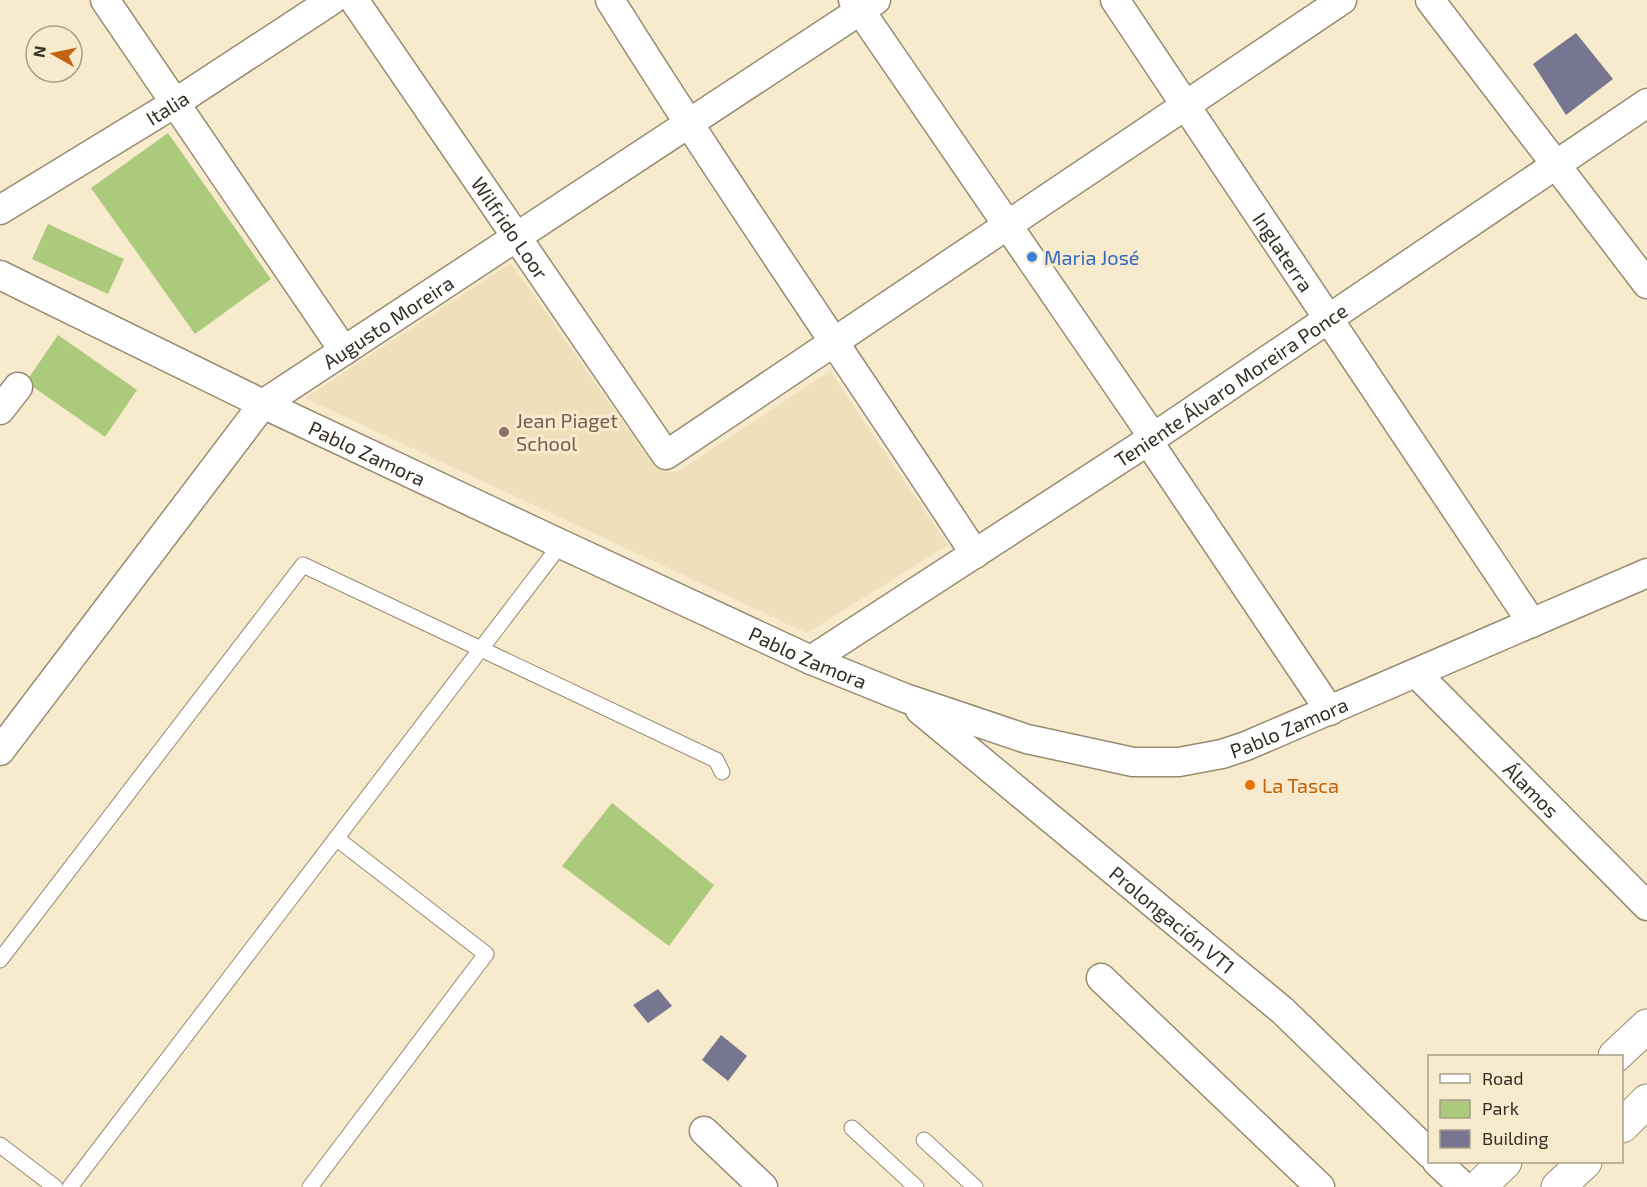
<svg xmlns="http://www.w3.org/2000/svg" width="1647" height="1187" font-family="'Exo 2',sans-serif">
<rect width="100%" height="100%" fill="#f7eacd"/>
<!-- built -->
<path fill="#f0dfbb" d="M511 263 654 466 663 471 674 472 683 468 830 371 948 545 807 633 305 398Z"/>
<!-- green -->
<path fill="#acca7b" d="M168 133 271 279 195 334 91 188Z
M48 224 124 259 108 294 32 259Z
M58 335 137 390 105 437 26 382Z
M612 803 714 885 669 946 562 866Z"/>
<!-- building -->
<path fill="#777690" d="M1576 33 1613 79 1566 115 1533 64Z
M658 989 672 1006 648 1023 633 1005Z
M721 1035 747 1056 728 1081 702 1060Z"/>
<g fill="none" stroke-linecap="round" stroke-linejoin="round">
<defs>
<path id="service" d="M0 960 303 565 716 760 722 772
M852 1128 916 1187
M924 1140 975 1187
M0 1145 55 1187
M70 1187 561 544
M310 1187 486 954 336 838"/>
<g id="minor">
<path d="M105 0 344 351"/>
<path id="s1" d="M354 0 666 455 1342 0"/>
<path d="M610 0C727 187 854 369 975 554"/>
<path d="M853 0 1153 437 1148 441 1330 711"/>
<path id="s2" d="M1115 0 1532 623"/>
<path d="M1430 0 1647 284"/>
<path id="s3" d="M0 210 175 103 332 0"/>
<path id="s4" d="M0 275 263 404 561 544 811 660 905 698 1027 739 1133 762H1179L1222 754 1246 746 1647 573"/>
<path d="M0 410 18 387"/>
<path id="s5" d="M811 660 1148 441 1647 103"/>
<path id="s6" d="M1416 673 1647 906"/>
<path id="s7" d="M920 710 1283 1011 1430 1154"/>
<path id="s8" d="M0 751 263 404 876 0"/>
<path d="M1101 978 1320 1187"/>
<path d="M704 1131 763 1187"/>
<path d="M1437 1162 1464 1187"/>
</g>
<path id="secondary" d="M1615 1056 1647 1026
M1622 1126 1647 1101
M1479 1187 1505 1162
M1558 1187 1585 1162"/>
</defs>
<!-- service casing -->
<use href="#service" stroke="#978b71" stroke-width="17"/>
<!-- minor casing -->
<use href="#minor" stroke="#978b71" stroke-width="31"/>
<!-- secondary casing -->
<use href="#secondary" stroke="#978b71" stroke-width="35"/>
<!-- service -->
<use href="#service" stroke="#fff" stroke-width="15"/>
<!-- minor -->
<use href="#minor" stroke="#fff" stroke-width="28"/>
<!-- secondary -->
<use href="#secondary" stroke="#fff" stroke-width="33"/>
</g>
<!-- markers -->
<circle fill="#3f7fe0" stroke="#f7eacd" stroke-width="2" cx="1032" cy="257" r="6"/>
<circle fill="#8d6e63" stroke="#f7eacd" stroke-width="2" cx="504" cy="432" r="6"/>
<circle fill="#e8710a" stroke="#f7eacd" stroke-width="2" cx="1250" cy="785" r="6"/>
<g text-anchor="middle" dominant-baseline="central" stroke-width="6" stroke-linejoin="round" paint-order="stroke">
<!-- street labels -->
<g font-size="20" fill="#342f24" stroke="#f7eacd">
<text stroke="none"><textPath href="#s3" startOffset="196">Italia</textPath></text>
<text stroke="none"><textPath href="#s1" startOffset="276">Wilfrido Loor</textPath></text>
<text stroke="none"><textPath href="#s2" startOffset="303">Inglaterra</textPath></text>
<text stroke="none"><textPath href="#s8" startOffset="585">Augusto Moreira</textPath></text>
<text stroke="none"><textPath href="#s5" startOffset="502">Teniente Álvaro Moreira Ponce</textPath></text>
<text stroke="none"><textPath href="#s4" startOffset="408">Pablo Zamora</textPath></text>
<text stroke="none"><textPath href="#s4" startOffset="894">Pablo Zamora</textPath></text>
<text stroke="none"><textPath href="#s4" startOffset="1398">Pablo Zamora</textPath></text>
<text stroke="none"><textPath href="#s6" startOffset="164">Álamos</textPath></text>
<text stroke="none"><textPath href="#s7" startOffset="328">Prolongación VT1</textPath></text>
</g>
<!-- shop labels -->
<g font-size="20" fill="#366cbe" stroke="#f7eacd" text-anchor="start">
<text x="1044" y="257">Maria José</text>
</g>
<!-- education labels -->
<g font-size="20" fill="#785e54" stroke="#f7eacd" text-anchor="start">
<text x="516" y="420">Jean Piaget<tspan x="516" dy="23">School</tspan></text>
</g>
<!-- food labels -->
<g font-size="20" fill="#c56008" stroke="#f7eacd" text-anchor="start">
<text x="1262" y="785">La Tasca</text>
</g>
</g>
<!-- legend -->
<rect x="1428" y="1055" width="195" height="108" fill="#f7eacd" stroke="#a99f89" stroke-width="1.5"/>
<rect x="1440" y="1074" width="30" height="9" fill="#ffffff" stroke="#a99f89" stroke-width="1.5"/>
<text x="1482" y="1085" font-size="18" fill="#342f24">Road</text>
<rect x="1440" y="1100" width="30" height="18" fill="#acca7b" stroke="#a99f89" stroke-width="1.5"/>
<text x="1482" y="1115" font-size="18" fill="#342f24">Park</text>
<rect x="1440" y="1130" width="30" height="18" fill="#777690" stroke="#a99f89" stroke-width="1.5"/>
<text x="1482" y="1145" font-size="18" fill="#342f24">Building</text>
<!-- north arrow -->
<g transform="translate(54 54) rotate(279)"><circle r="28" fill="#f7eacd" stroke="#a99f89" stroke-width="1.5"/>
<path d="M0-4.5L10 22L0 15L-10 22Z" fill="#c06412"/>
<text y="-9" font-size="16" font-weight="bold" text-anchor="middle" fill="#342f24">N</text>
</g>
</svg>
